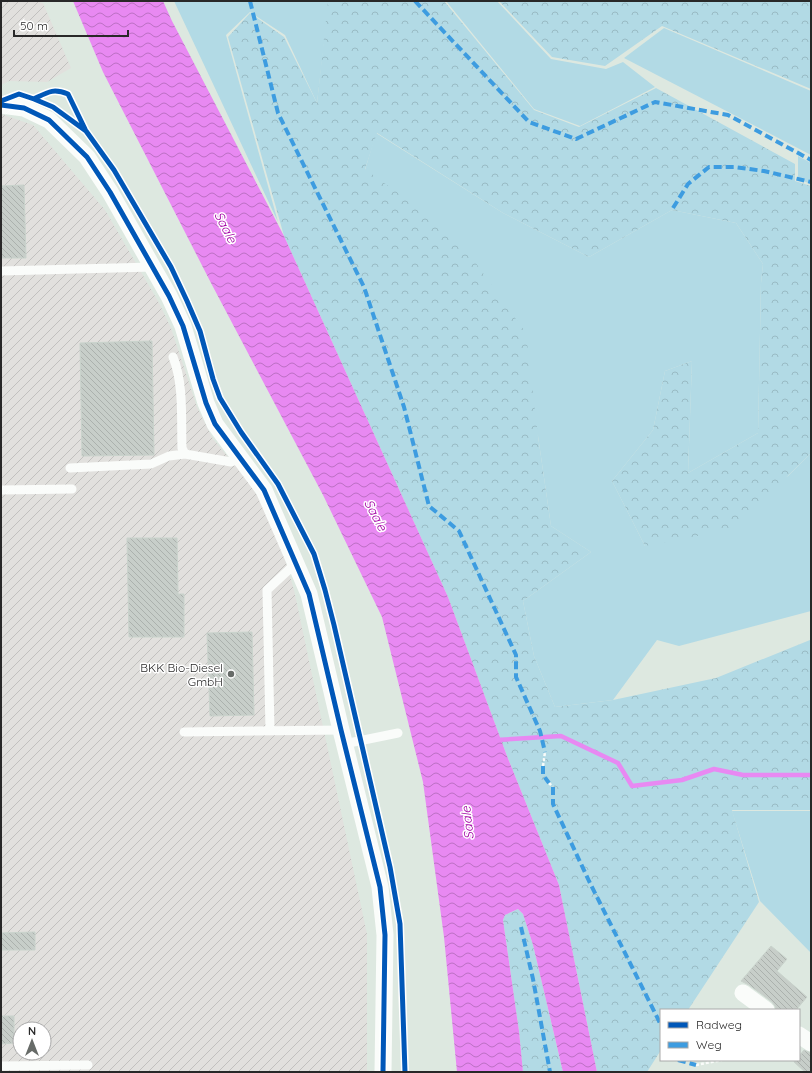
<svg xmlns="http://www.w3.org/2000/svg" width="812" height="1073" font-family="Quicksand,sans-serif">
<defs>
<pattern id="industrial-furrows" width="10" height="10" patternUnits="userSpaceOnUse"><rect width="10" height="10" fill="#e1e0dd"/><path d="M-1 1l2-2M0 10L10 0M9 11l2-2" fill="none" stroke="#c1c0be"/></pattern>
<pattern id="forest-crowns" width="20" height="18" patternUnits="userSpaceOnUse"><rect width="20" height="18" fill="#b2dae5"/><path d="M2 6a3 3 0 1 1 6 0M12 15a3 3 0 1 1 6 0" fill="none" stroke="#99bbc4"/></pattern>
<pattern id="water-waves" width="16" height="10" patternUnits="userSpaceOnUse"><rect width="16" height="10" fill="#e889f2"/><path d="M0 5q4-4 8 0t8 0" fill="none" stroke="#bc70c4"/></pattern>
<pattern id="building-back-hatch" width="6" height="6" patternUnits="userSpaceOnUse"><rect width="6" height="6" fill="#c7cec9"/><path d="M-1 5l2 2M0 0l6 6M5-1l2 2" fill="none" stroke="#abb1ad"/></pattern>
</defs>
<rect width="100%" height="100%" fill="#dde8e0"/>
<!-- industrial -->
<path fill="url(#industrial-furrows)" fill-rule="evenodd" d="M1 1H36L43 3 71 68 47 82 9 81 1 85Z
M1 114 33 125 105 210 159 303 171 328 197 407 213 439 246 478 265 508 281 545 294 590 367 934V1072H1ZM20 1029H44V1053H20Z"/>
<!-- grass -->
<path fill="#b2dae5" d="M174 1H329L317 103 285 35 250 12 226 35 278 222Z
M446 1H497L551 59 606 69 623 62 655 87 580 126 534 109Z
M664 28 811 91V155L624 58Z
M376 133 503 213 589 257 672 210 736 223 763 264 761 283 758 433 688 473 692 361 665 371 653 430 612 481 645 546 788 476 811 453V611L679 646 657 640 613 700 555 707 534 656 523 601 591 552 551 526 538 436 365 170Z
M798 156 811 163V184L798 179Z
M732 811H811V953L760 901Z"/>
<!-- forest -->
<path fill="url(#forest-crowns)" d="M328 1H444L534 110 579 127 656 88 795 164V181L811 186V453L734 529 645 546 612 481 653 430 665 371 692 361 688 473 758 433 761 283 763 264 736 223 672 210 589 257 503 213 377 133 365 169 455 234 526 333 538 436 551 526 591 552 523 601 534 656 555 707 613 700 716 678 810 640 811 641V810H732L759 902 688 1010H661V1050L647 1072H597L559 885 507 756 448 597 284 236 228 37 250 13 284 37 317 103Z
M499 1H811V89L662 26 605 66 552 57Z
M518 909 523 914 533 945 563 1072H523L519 1031 503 920 505 915Z"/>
<!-- water -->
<path fill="url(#water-waves)" d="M73 1H163L172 21 284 236 448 597 507 756 559 885 597 1072H563L533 945 523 914 518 909 505 915 503 920 519 1031 523 1072H457L444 937 423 782 382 617 323 495 211 283 103 72Z"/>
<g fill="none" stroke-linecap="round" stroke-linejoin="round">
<!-- stream -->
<path stroke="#e889f2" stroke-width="4.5" d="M496 740 561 736 618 763 632 786 682 780 714 769 743 775H811"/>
</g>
<!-- building -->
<path fill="url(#building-back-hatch)" stroke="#c9d3cc" d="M24 185 26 258H1V186Z
M152 341 154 455 82 456 80 343Z
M127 538H177L178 594H184V637H129Z
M252 632 254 715 210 716 207 633Z
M35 932V950H1V933Z
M771 946 787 959 777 971 807 997 796 1010H776L775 1006 772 1002 749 985 741 981Z
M1 1016H14V1043L1 1044Z
M804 1050 811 1053V1072H805L794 1062 795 1060H799V1056Z"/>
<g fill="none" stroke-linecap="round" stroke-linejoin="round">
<!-- path -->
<path stroke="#fafcfa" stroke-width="2.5" stroke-dasharray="3 2" stroke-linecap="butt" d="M543 766 545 752
M549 783 553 787
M696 1065 722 1060"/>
<!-- lane -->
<path stroke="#fafcfa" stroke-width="9" d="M1 271 153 267
M173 357C184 384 181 419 182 448L185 454
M70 468 151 464 169 456 185 454 231 462 241 459
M1 490 72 489
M270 730 267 590 296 563
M184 732 341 730
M344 744 398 733
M1 1066 88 1065"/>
<!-- street -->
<path stroke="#fafcfa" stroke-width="17" d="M1 105 24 108 49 120 87 157 110 192 169 296 183 326 206 403 215 424 264 490 309 594 341 730 380 887 385 935 383 1072
M743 993 766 1010
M799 1035 811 1043"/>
<!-- quiet -->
<path stroke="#3d9ce0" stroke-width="4" stroke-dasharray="8 4" stroke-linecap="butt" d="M250 1 278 113 364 287 404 407 429 506 459 531 516 655V677L540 731 545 752
M415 1 529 122 576 139 655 102 728 115 811 160
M673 208 688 184 709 167H734L764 171 811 182
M543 766V775L549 783
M553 787V804L589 881 661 1025
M521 927 533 979 550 1072
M678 1060 696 1065"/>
<defs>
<path id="cycleway" d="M34 99C48 92 53 88 68 94L85 129
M1 101 19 94 34 99 53 107 86 131 114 170 171 267 187 301 200 331 213 379 220 398 241 432 278 484 314 554 325 590 334 625 390 867 400 924 405 1072
M1 105 24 108 49 120 87 157 110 192 169 296 183 326 206 403 215 424 264 490 309 594 341 730 380 887 385 935 383 1072"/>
</defs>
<!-- cycleway casing -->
<use href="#cycleway" stroke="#fff" stroke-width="8"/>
<!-- cycleway -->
<use href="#cycleway" stroke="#0057b8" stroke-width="5"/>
</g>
<!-- markers -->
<circle fill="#676b68" stroke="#fff" stroke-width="1.5" cx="231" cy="674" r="4"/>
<g text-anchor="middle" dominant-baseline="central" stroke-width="3" stroke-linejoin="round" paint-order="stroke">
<!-- poi labels -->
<g font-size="12" fill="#282828" stroke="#fff" text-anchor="end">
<text x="223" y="667">BKK Bio-Diesel<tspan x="223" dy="14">GmbH</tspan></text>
</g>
<!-- water labels -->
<g font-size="13" font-style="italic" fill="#a201a4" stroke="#fff">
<text transform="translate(226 227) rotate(63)">Saale</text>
<text transform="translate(376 515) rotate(62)">Saale</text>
<text transform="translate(467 823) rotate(-96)">Saale</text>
</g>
</g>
<!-- border -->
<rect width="812" height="1073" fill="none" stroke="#282828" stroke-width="4"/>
<!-- legend -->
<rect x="660" y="1009" width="140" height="52" fill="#ffffff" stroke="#a9a9a9"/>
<rect x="668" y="1022" width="20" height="6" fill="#0057b8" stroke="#a9a9a9"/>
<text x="696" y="1029" font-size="12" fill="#282828">Radweg</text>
<rect x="668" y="1042" width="20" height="6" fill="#3d9ce0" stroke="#a9a9a9"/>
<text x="696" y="1049" font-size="12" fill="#282828">Weg</text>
<!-- north arrow -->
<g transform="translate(32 1041)"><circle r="19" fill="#ffffff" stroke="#a9a9a9"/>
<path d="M0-3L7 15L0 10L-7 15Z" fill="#676b68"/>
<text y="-6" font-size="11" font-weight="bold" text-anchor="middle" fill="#282828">N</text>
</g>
<!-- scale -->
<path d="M14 30v6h114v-6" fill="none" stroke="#282828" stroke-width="2"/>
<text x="20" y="30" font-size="12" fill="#282828" stroke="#ffffff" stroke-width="3" paint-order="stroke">50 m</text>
</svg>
